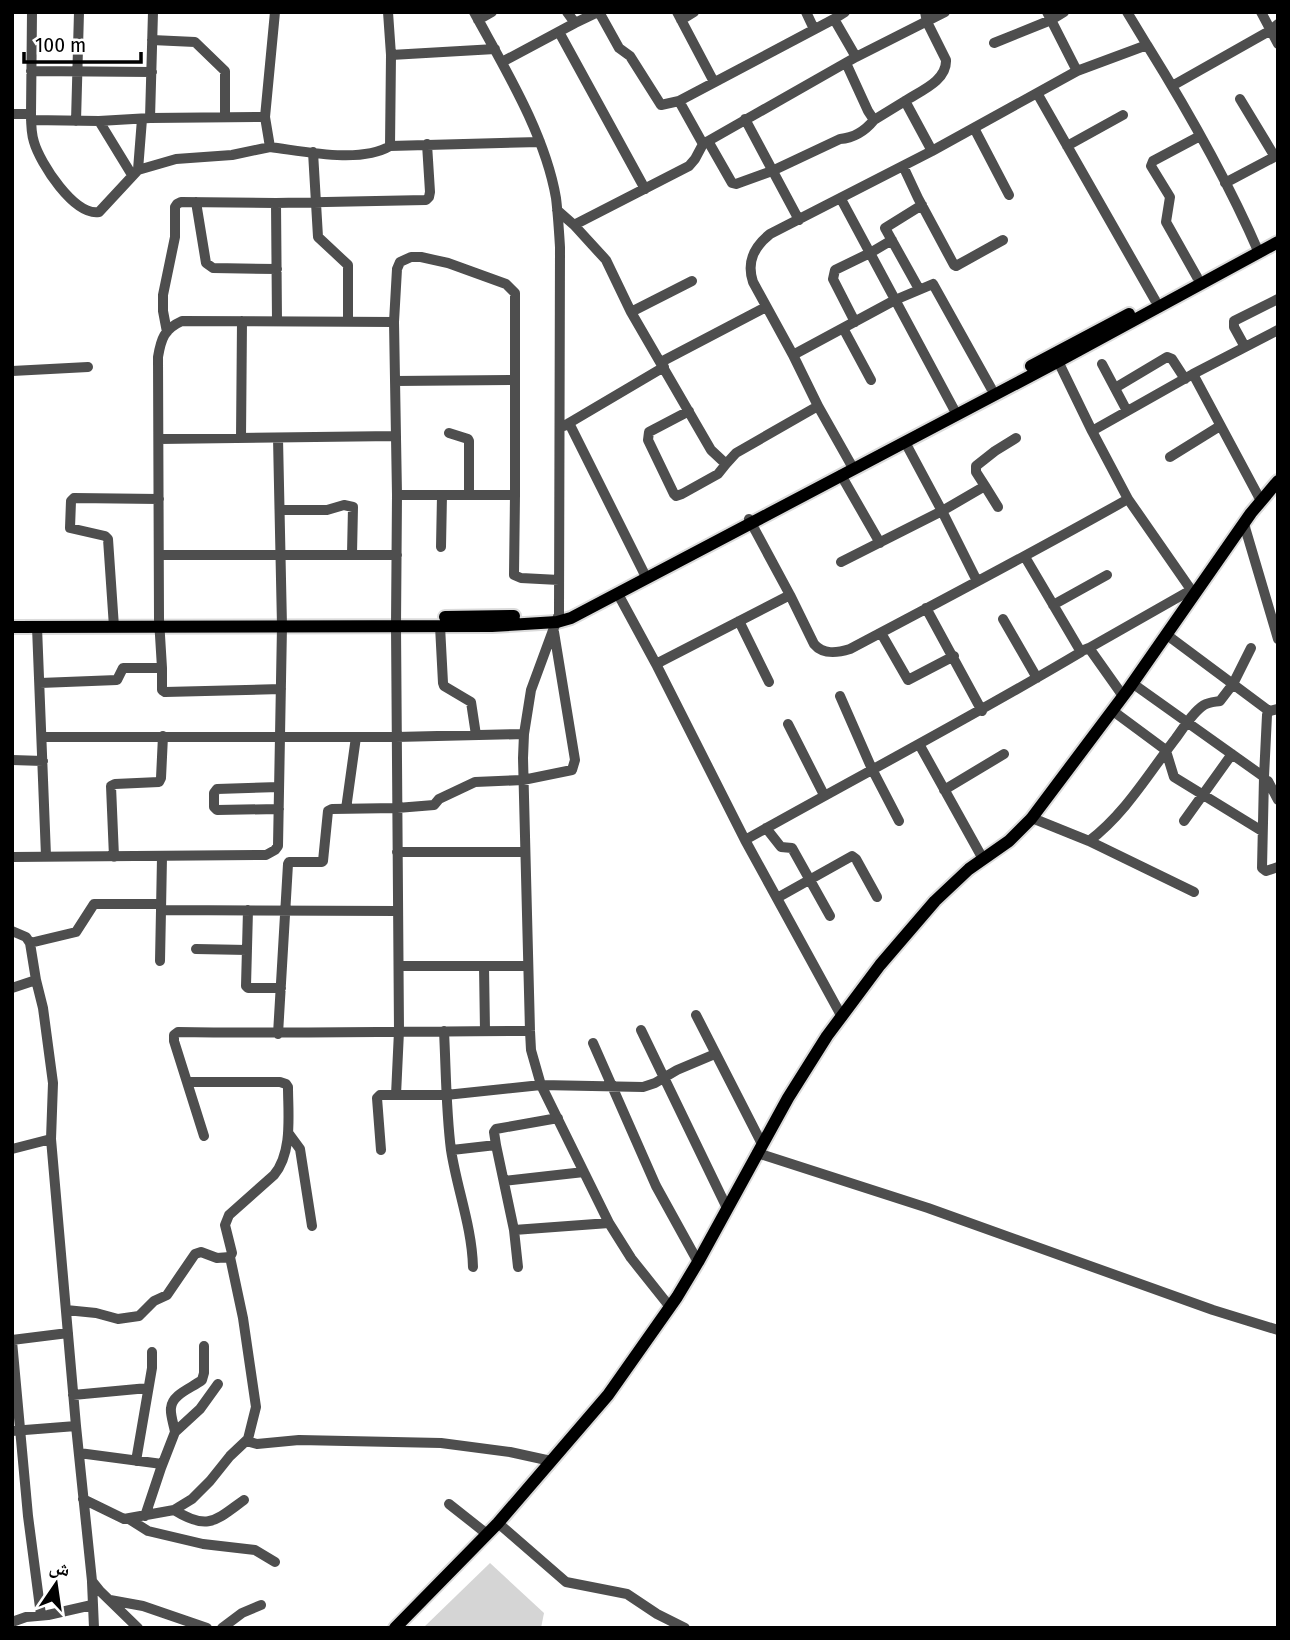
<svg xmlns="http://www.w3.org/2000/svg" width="1290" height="1640" font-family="'Fira Sans Condensed','Noto Naskh Arabic',sans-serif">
<rect width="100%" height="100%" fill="#fff"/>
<!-- green -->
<path fill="#d5d5d5" d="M490 1563 544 1613 541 1628H423Z"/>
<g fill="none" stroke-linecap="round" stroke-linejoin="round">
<defs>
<path id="major" d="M1031 366 1129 314
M445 617 514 616
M12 627 492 626 557 622 571 618 1059 361 1278 242
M395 1628 498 1523 608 1395 677 1297 698 1262 788 1098 827 1036 880 965 935 901 969 869 1009 841 1031 819 1127 691 1251 513 1278 481"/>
</defs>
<!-- major casing -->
<use href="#major" stroke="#dbdbdb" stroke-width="16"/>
<!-- minor -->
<path stroke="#4e4e4e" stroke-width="10" d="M388 12 391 55 390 146 540 142
M474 12C505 69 545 134 556 198 558 214 559 231 560 247L559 614 531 690 524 734 523 758 530 1031 531 1050 541 1085 609 1223 631 1258 670 1307
M567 12 575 23
M599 12 619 48 630 56 661 105 679 101 834 19 856 57
M677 12 714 82
M806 12 814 29
M925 12 927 22 946 60C947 81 920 91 905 101L932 151
M1047 12 1077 71
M1127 12 1147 45
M1261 12 1278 44
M834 19 845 12
M478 20 492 12
M681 20 694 12
M559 32 645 189
M152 40 195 42 225 71V117
M994 43 1051 20 1064 12
M391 55 495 49
M502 62 575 23 598 12
M846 63 868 111 874 120 905 101
M31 71 152 72
M1172 86 1271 30 1278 24
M1037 93 1155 300
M1240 99 1275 157
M679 101 703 144 856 57 945 12
M12 114H31L32 12
M31 114C31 123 31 133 34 142 40 163 74 216 99 212L138 170 142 119
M265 117 270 147C303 151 360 164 390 146
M150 118 153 12
M745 119 799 220
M31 120 99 121 150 118 265 117 275 12
M76 121 79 12
M99 121 132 175
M974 128 1009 195
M708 141 732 183 736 184 772 171 840 139C853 138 865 131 874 120
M1067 146 1123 115
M313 152 318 237 348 265V321
M903 166 918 198 954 265 956 266 1003 240
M138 170 176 159 232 155 270 147
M1225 183 1278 155
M841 199 957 415
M196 202 206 263 213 268 277 269
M276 203 277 321
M557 210 574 225 606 260 631 312 711 450 726 464 736 453 818 406
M574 225 689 166 695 159 703 144
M1197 277 1166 222 1170 197 1151 166 1153 161 1200 136
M919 289 885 228 922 205
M631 312 692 281
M394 322 397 269 400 262 411 257H421L448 263 506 284 515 293V495H397
M855 322 833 279 835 270 870 253 892 240
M843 328 871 380
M167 332 163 311V295L175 237V207L177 204 181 202 276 203 426 200 429 197 430 192 427 144
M1245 347 1234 327V321L1278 299
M793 355 895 300 933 284 991 388
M1056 357 1092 431 1128 499 1194 594
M661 362 766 307
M1102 364 1127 411
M12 371 88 367
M1193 374 1261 501
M395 381 514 380
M1115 388 1167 357 1172 359 1185 379
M689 411 649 432 648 440 674 494 676 496 682 494 718 474 726 464
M569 423 644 573
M564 426 664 367
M1092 431 1193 374 1278 330
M449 433 468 439 469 441V495
M241 438 242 321
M159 439 396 436
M905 442 942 511 977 581
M1170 457 1220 426
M853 468 818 406 793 355 753 282C746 261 755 246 770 234L932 151 1077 71 1147 45C1188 111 1228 181 1259 253
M841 475 880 543
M985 486 998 507
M515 495 514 575 521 578 559 580
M280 510H327L344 505 353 507 352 554
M749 519 790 595 814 644C823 655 837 653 850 649 943 600 1036 551 1128 499
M1244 524 1278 639
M441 547 442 495
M159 555H397
M841 562 942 511 985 486 976 472V466L995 451 1016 438
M618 594 656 664 745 840 842 1017
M1053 605 1107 575
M926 608 982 711
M1003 619 1037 678
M739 621 769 682
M440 626 443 683 444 686 471 702 476 735
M37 627 46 856
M114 627 108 539 105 536 70 528 71 501 74 498 159 499
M881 633 908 680 954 656
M1167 635 1269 711
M1089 648 1191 590
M1084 650 1089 648 1123 696
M656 664 790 595
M162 668V690L165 692 281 689
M40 683 117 680 123 668H162L159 619 158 357C161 339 164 329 182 321L394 322 397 495 396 626 399 1031 396 1095H446L541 1085 643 1087 655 1083 677 1070 715 1054
M1132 683 1264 777 1262 868 1266 871 1278 867
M840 696 872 769 899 821
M1113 711 1163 748 1166 751 1174 777 1262 831
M788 724 824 795
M43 737H396L524 734
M919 744 983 859
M12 760 43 761
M1264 777 1267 715 1269 711 1278 709
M1268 781 1278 800
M944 790 1004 754
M279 809 217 810 214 807V793L217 789 279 787
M346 809 356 737
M1032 818 1089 841C1125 814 1149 773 1176 738 1184 727 1193 712 1204 705 1209 702 1215 702 1220 701L1233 684 1251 648
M1184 821 1232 754
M766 828 781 847 792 848 830 916
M745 840C857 777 970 718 1081 652L1025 557
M1089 841 1194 892
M397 852H525
M12 857 266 855 275 850 278 846 282 626 278 438
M114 857 111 786 115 784 159 782 161 778 163 736
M162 857 161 910 398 911
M777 898 852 856 856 859 877 897
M248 910 246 986 248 988H281
M12 931 26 937 30 943 36 980 43 1008 53 1083 51 1139 12 1149
M30 943 76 932 94 904H161
M196 949 247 950
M160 961 161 910
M399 966H528
M484 966 485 1031
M12 988 36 980
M696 1015 762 1144
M641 1030 727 1208
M444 1031C446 1070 446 1111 451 1150 457 1189 472 1227 473 1267
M278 1034 288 864 289 862H322L323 861 328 811 332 809 397 808 434 805 439 799 475 782 523 780 572 770 575 760 554 632
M593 1043 656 1186 698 1262
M289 1134 300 1149 312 1226
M204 1136 174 1041V1035L178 1032C295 1034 412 1031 530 1031
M51 1139 76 1426 92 1581 100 1591 138 1628
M496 1145 494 1132 496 1129 558 1118
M381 1150 377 1098 380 1095H396
M452 1150 496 1145 514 1230 609 1223
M757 1153 928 1208 1213 1310 1278 1330
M504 1181 584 1172
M514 1230 518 1267
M66 1310 96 1313 118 1319 139 1316 154 1301 167 1295 195 1254 201 1252 217 1258 230 1257 232 1253 225 1225 229 1215 274 1175C293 1152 288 1114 288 1087L286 1084 280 1082H187
M12 1340 68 1333
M12 1341 28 1516 41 1615
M73 1395 148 1388
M12 1431 76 1426
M175 1432C174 1425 170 1415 171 1408 172 1394 192 1388 202 1380L204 1373V1346
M246 1441 257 1444 299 1440 441 1443 510 1452 551 1461
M79 1453 162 1464
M136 1461 152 1368V1352
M83 1499 124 1519 174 1510 192 1499 210 1481 230 1456 248 1439 256 1407 243 1318 230 1257
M449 1504 487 1534
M174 1510C208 1531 215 1521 244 1500
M145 1516 161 1468 175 1432 200 1409 218 1384
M129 1519 148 1531 203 1544 255 1550 275 1562
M498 1523 566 1582 627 1594 657 1614 685 1628
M92 1582 94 1628
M110 1600 143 1606 207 1628
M12 1622 26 1617 48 1615 92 1605
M222 1628 242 1613 261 1605"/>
<!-- major -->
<use href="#major" stroke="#000" stroke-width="12"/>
</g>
<!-- border -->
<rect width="1290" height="1640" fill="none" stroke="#000000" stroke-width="28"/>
<!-- north arrow -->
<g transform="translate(56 1584) rotate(13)" stroke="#ffffff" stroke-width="5" paint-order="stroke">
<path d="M0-5L12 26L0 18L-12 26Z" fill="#000000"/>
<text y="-10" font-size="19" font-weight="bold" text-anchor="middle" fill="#000000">ش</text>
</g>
<!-- scale -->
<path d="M24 52v10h117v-10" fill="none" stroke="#000000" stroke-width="3.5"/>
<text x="35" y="52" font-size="21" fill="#000000" stroke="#ffffff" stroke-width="5" paint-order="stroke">100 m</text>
</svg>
